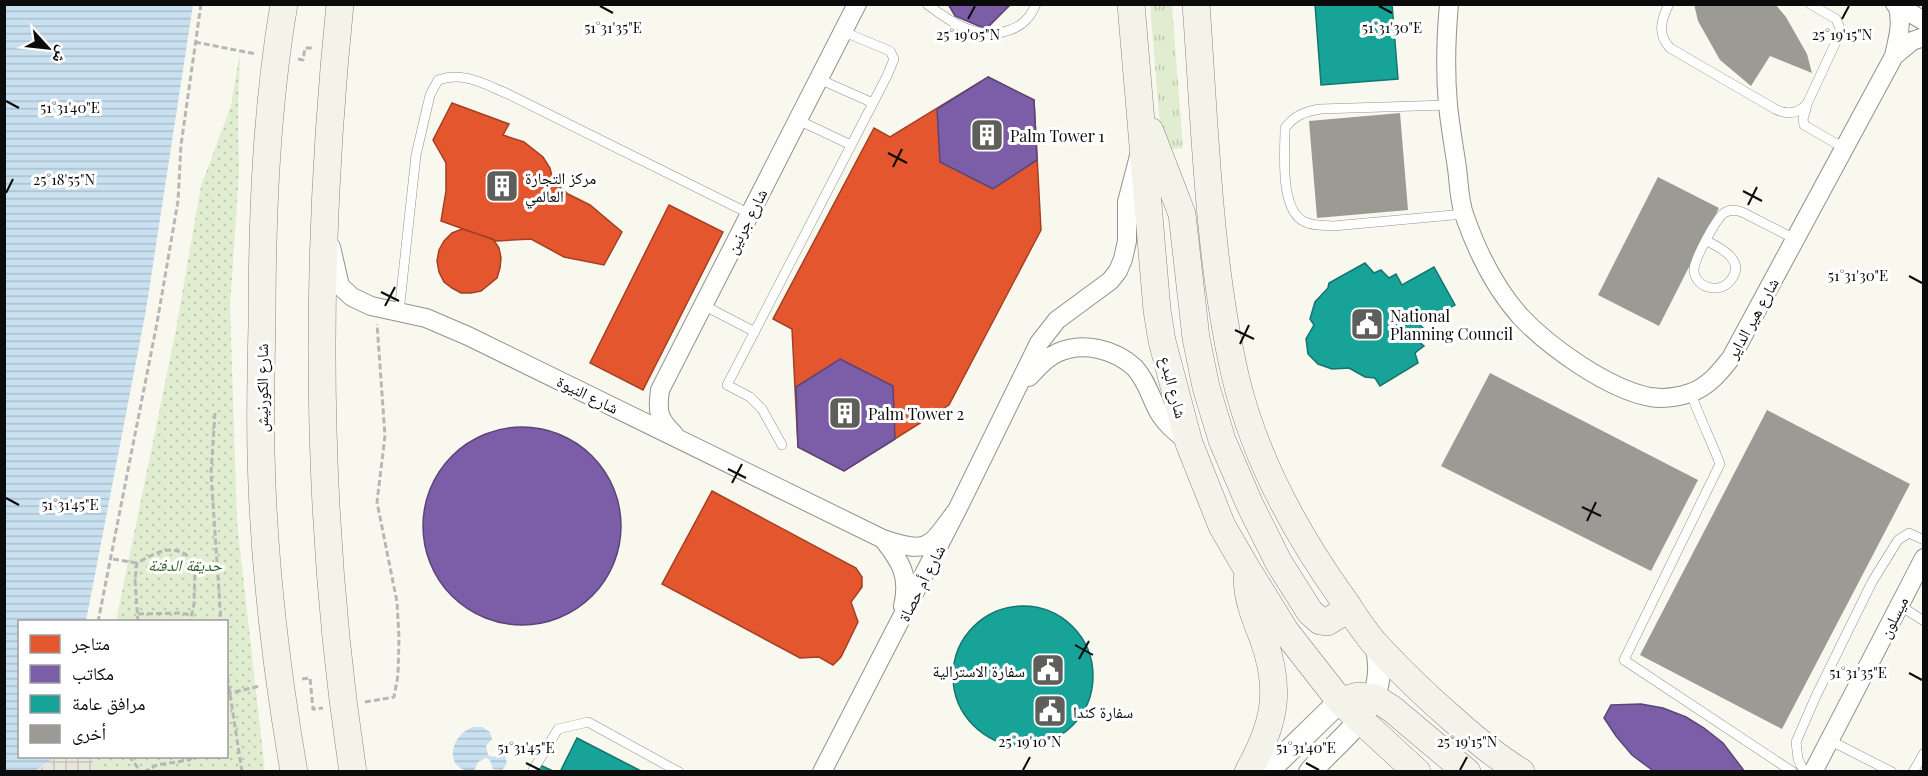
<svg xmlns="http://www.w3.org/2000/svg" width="1928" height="776" font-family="'Playfair Display','Noto Naskh Arabic',serif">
<defs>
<pattern id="grass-tufts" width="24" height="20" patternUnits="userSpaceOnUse" patternTransform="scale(1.5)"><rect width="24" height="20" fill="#e0edd1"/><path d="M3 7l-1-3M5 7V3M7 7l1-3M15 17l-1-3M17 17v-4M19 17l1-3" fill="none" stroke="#bfcab2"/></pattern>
<pattern id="park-dots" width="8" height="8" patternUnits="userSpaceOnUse" patternTransform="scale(1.5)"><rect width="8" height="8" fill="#e0edd1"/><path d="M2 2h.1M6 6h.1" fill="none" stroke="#bfcab2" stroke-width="1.8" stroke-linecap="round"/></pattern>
<pattern id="plaza-grid" width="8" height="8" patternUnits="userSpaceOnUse" patternTransform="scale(1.5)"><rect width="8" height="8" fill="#e9e6dc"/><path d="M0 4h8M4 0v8" fill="none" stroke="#c6c4bb"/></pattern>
<pattern id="water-rules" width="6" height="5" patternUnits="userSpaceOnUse" patternTransform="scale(1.5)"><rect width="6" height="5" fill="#c9e0f0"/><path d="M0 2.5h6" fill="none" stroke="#abbfcc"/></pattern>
</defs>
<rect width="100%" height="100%" fill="#f9f8ef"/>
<!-- grass -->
<path fill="url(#grass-tufts)" d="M1150 5H1172L1183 148 1162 150Z"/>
<!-- park -->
<path fill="url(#park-dots)" d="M239 57H240L238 111 239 174 230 305 237 522 265 771H94L93 757 226 756V622L116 621 175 335 201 186 231 106Z"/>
<!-- plaza -->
<path fill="url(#plaza-grid)" d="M56 757H93L94 771 35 772Z"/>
<!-- water -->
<path fill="url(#water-rules)" d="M5 4 193 5 146 310 86 621 20 622V756L56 757 35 771H4Z
M473 727H482L490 732 492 739 486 746 488 755 492 757 501 754 505 756 507 764 502 770 493 769 490 760 486 758 478 762 474 771C443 772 449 735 473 727Z"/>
<!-- shops -->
<path fill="#e4572e" stroke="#a34024" stroke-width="1.5" d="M988 77 1034 100 1041 230 949 405 844 471 798 447 792 329 773 319 874 128 890 137Z
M452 103 509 124 503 135 524 142 543 157 550 168 553 181 568 194 590 205 622 232 604 265 564 257 531 239 497 241 441 221 446 191V163L433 140Z
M669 205 723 232 643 390 590 363Z
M462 229 493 239 499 248 501 258 500 268 497 278 481 291 471 293H461L452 288 444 282 439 272 437 261 439 250 444 241 452 233Z
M712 491 856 568 862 577V587L851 602 858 622 841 657 833 665 819 657 800 658 662 584Z"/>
<!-- offices -->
<path fill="#7b5ea7" stroke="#594578" stroke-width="1.5" d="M948 4H1011L986 29 955 16Z
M988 77 1034 100 1037 160 993 189 940 162 937 109Z
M840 359 893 386 895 439 844 471 798 447 796 387Z
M423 526a99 99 0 1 1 198 0a99 99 0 1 1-198 0Z
M1641 704 1663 708 1686 717 1704 728 1723 743 1745 772H1655L1652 770 1632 755 1616 736 1604 718 1611 705Z"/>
<!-- public -->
<path fill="#17a398" stroke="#13756e" stroke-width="1.5" d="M1315 4H1392L1398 79 1321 85Z
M1365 263 1374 273 1381 270 1389 278 1396 274 1402 285 1434 267 1455 305 1419 324 1427 332 1418 341 1424 346 1415 353 1418 363 1380 386 1375 378 1365 377 1349 368 1332 369 1318 364 1308 354 1306 339 1314 325 1310 319 1315 302 1328 288 1329 283Z
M953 676a70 70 0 1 1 140 0a70 70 0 1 1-140 0Z
M577 738 643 772H560Z
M540 765 555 772H537Z"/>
<!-- building -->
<path fill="#9c9a95" d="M1694 4H1775L1786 17 1807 54 1812 73 1770 56 1751 86 1720 60 1698 21Z
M1400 113 1408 210 1317 218 1309 121Z
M1658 177 1719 208 1659 326 1598 295Z
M1490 373 1698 480 1651 571 1441 466Z
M1767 410 1910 484 1782 729 1640 655Z"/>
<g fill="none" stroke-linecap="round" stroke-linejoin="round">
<defs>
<path id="service" d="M927 4C951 23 979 41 1010 30 1023 25 1030 18 1036 4
M1669 4C1661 20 1657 34 1670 48L1775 109C1787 115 1798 114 1807 104L1841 31 1836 19 1810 4
M819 79 873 103
M1448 105 1320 109C1304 112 1295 115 1285 128 1285 152 1279 210 1305 222 1313 226 1324 225 1333 226L1464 214
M1807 105 1803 119 1804 125 1844 148
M798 120 851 145
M1707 241C1721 248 1747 261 1730 281 1719 294 1696 288 1694 271 1693 261 1716 219 1724 213 1730 209 1736 210 1742 212L1795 239
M703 305 755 332
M399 312 416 155 430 95 438 80C463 71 484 84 506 93L750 214
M1691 393C1699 417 1711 440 1720 464L1624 660 1793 772
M782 445 762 409 750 397 727 385 887 76 894 59 890 51 844 32
M1899 605 1924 621
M1829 740 1892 772
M532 772 558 729 588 722 679 772
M1804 772 1798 759 1796 742 1816 696 1872 582 1898 540 1909 533 1924 540
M1913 772 1924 753"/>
<path id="minor" d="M1449 4C1446 37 1445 72 1448 105 1450 126 1454 147 1457 168 1459 183 1459 202 1465 217 1477 251 1496 289 1520 316 1549 347 1608 389 1650 397 1663 399 1678 397 1690 393 1708 387 1720 372 1731 358L1894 56C1898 37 1903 23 1897 4
M1895 4 1924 21
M1894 56 1912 41 1924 37
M331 247 340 286 352 297 371 306 426 318 468 336 883 539C930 555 929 547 957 510
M1029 377C1037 369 1045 358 1057 353 1082 341 1115 349 1135 368 1146 380 1150 395 1157 409 1164 423 1177 433 1189 443
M674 434C658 419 657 411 660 390L857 4
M883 539C901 562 910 576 903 606
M822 772 957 510 1039 343 1057 320 1110 281 1118 271 1123 259 1127 241V202L1139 156
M1813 772 1924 558"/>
<path id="tertiary" d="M1267 772 1340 701
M1310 772C1346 732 1392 705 1376 645"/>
<path id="secondary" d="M284 4C266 110 262 218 262 325 261 367 260 410 261 452 263 557 276 668 294 772
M340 4C314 260 314 517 353 772
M1131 4 1157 310 1162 341 1189 443 1222 526 1247 569 1286 632 1340 701 1417 772
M1196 4C1205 126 1208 256 1235 375 1254 457 1296 534 1345 602 1355 617 1365 633 1377 646 1402 673 1428 698 1456 722 1476 740 1498 758 1521 772
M1150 131 1182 214 1196 338 1206 387 1222 440 1250 505 1279 563 1310 612 1320 621 1327 622 1340 614 1348 606
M1247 579C1248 601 1255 618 1263 638 1282 690 1275 724 1248 772
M1340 701 1358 696 1375 698 1392 709 1467 772"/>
</defs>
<!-- service casing -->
<use href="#service" stroke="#92928e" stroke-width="10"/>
<!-- minor casing -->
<use href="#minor" stroke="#92928e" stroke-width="20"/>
<!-- tertiary casing -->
<use href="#tertiary" stroke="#92928e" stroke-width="24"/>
<!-- secondary casing -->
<use href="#secondary" stroke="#898884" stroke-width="28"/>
<!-- path -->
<path stroke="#b7b7b5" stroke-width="3" stroke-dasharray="6 3" stroke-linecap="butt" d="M195 42 256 54
M298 59 303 60 305 48H314
M215 413 211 473 221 622
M113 559 137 563
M138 614 182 613 190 615
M98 622 157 323 178 201 181 145 201 4
M138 622 135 580 137 563C152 555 169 544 185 554 189 557 193 563 195 566L194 604 190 622
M226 668 242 772
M302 679 310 678 313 709 323 708
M226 694 260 686
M365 702 394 697 398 675 399 637 397 602 377 502 385 436 377 324
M129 756 141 772
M144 772 157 765 189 760 194 756"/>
<!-- service -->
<use href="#service" stroke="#fefefd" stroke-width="9"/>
<!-- minor -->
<use href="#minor" stroke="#fefefd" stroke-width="18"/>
<!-- tertiary -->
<use href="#tertiary" stroke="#fefefd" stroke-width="22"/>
<!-- secondary -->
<use href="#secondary" stroke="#f3f3e9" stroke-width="27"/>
</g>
<!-- ticks -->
<path fill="none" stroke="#0b0b0b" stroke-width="2" d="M600 6 613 13M1379 6 1392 13M968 19 975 6M1842 19 1849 6M6 101 19 108M888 153 907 163M893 167 902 149M1743 191 1762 201M6 193 13 179M1748 205 1757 187M1909 276 1922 283M381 292 399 301M385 306 395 287M1235 330 1254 339M1240 344 1249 325M728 469 746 478M732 483 742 464M6 498 19 505M1582 507 1601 516M1587 521 1596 502M1075 645 1093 655M1079 659 1089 641M1909 673 1922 680M526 763 540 770M1306 763 1319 770M1023 770 1030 757M1460 770 1467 757"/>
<!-- icons -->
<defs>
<symbol id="building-square" viewBox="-11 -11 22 22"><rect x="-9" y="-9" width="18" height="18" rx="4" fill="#5e5e5b" stroke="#fff"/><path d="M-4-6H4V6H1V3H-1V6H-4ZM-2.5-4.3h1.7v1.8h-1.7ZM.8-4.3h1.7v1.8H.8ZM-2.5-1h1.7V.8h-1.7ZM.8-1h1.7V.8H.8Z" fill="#fff"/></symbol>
<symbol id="civic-square" viewBox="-11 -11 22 22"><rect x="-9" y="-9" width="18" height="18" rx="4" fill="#5e5e5b" stroke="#fff"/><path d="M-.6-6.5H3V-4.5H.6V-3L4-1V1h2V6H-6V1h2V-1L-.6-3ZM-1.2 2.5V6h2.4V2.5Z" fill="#fff"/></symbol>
</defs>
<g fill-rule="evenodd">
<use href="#building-square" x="968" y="116" width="38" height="38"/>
<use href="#building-square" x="483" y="167" width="38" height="38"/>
<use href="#civic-square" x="1348" y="305" width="38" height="38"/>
<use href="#building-square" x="826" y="394" width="38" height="38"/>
<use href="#civic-square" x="1029" y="651" width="38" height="38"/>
<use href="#civic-square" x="1031" y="692" width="38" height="38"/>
</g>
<g text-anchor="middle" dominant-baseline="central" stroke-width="6" stroke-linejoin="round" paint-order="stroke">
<!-- poi labels -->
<g font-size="16" fill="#0b0b0b" stroke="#fff" text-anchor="start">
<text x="1010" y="135">Palm Tower 1</text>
<text x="525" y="177">مركز التجارة<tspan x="525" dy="18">العالمي</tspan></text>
<text x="1390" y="315">National<tspan x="1390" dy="18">Planning Council</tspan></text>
<text x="868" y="413">Palm Tower 2</text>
<text x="1025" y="670" text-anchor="end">سفارة الاسترالية</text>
<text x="1073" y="711">سفارة كندا</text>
</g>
<!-- street labels -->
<g font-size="16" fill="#0b0b0b" stroke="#fff">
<text transform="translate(746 221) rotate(-63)">شارع جرنين</text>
<text transform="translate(1752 318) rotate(-61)">شارع هير الداير</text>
<text transform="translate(1174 387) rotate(75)">شارع البدع</text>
<text transform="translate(261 388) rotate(-90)">شارع الكورنيش</text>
<text transform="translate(588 394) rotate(26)">شارع النيوة</text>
<text transform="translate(921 583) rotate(-63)">شارع أم حصاة</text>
<text transform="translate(1893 617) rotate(-63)">ميسلون</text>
</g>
<!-- park labels -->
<g font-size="16" font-style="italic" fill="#2b5c22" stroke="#fff">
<text x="185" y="564">حديقة الدفنة</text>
</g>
</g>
<g font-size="15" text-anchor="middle" fill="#0b0b0b" stroke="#fff" stroke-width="6" stroke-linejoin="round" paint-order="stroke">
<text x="613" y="33">51°31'35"E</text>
<text x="1392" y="33">51°31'30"E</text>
<text x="968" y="40">25°19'05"N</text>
<text x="1842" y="40">25°19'15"N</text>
<text x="70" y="113">51°31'40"E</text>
<text x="64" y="185">25°18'55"N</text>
<text x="1858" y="281">51°31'30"E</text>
<text x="70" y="510">51°31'45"E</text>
<text x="1858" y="678">51°31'35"E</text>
<text x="1030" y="747">25°19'10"N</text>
<text x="1467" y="747">25°19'15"N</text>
<text x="526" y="753">51°31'45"E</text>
<text x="1306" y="753">51°31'40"E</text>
</g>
<!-- border -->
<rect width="1928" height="776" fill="none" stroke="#0b0b0b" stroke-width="12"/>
<!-- legend -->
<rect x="18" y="620" width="210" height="138" fill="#ffffff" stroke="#9d9d9d" stroke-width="1.5"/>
<rect x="30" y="635" width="30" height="18" fill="#e4572e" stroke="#9d9d9d" stroke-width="1.5"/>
<text x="72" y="650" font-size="18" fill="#0b0b0b">متاجر</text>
<rect x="30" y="665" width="30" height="18" fill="#7b5ea7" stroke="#9d9d9d" stroke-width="1.5"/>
<text x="72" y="680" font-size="18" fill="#0b0b0b">مكاتب</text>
<rect x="30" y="695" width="30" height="18" fill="#17a398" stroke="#9d9d9d" stroke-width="1.5"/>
<text x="72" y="710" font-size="18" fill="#0b0b0b">مرافق عامة</text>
<rect x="30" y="725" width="30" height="18" fill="#9c9a95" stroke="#9d9d9d" stroke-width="1.5"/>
<text x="72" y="740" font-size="18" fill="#0b0b0b">أخرى</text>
<!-- north arrow -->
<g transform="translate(48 48) rotate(117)" stroke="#ffffff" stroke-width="4.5" paint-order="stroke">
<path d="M0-4.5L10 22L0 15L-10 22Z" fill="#0b0b0b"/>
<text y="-9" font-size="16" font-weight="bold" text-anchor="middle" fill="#0b0b0b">ش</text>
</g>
</svg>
